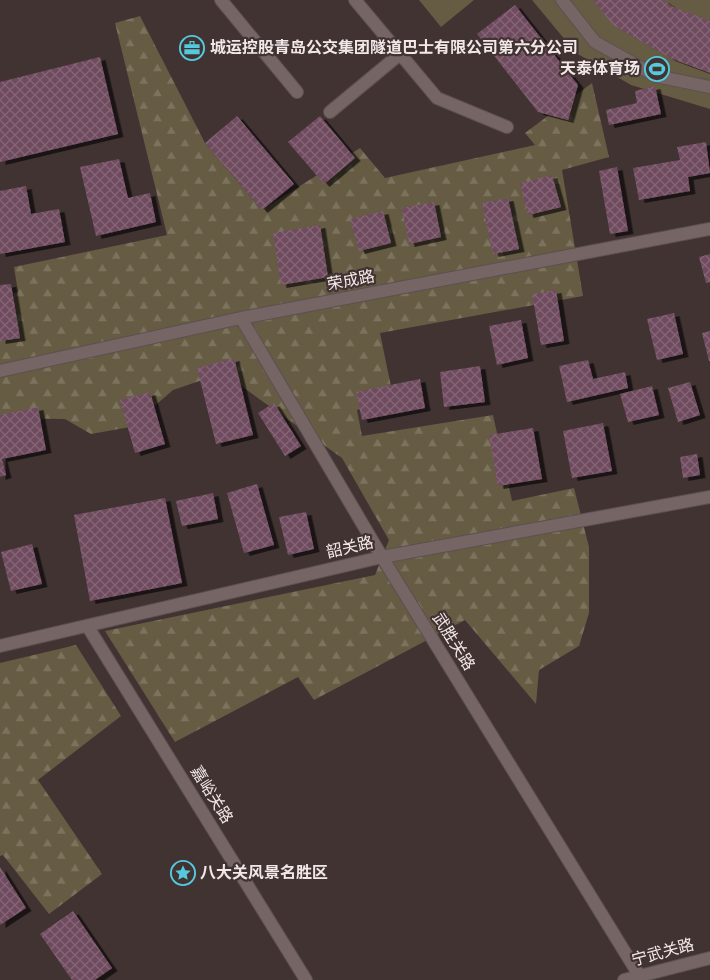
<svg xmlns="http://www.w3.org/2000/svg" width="710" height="980" font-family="'Sofia Sans Condensed','Noto Sans SC',sans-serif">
<defs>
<pattern id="forest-firs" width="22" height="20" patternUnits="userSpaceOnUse" patternTransform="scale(1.25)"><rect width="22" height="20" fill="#665b43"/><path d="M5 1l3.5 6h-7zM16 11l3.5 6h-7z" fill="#7c735e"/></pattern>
<pattern id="building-cross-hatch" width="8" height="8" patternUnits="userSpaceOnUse" patternTransform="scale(1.25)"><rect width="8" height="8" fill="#6f4c5f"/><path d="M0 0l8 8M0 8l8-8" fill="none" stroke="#846676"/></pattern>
<filter id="shadow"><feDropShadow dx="5.5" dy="3" stdDeviation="0" flood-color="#0009"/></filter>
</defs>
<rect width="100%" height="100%" fill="#423333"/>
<!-- forest -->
<path fill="url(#forest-firs)" d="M140 16 205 143 262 210 360 148 385 178 535 145 525 133 592 83 609 157 562 170 583 296 380 333 394 401 357 410 362 436 493 415 512 501 574 488 589 547V613L579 646 539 670 536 704 465 620 314 700 298 677 175 742 105 631 375 575 389 540 342 458 223 373 173 390 130 427 91 434 65 419 0 418V296L18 292 14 267 167 235 115 23Z
M76 645 121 716 38 780 102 874 49 914 3 855 0 856V663Z"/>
<!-- pitch -->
<path fill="#665b43" d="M419 0H474L441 27Z
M532 0H710V109L631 85 576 53Z"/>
<!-- building -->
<path fill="url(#building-cross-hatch)" filter="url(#shadow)" d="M593 0H663L673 7 710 21V73L670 58 613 25Z
M515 5 578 85 568 120 538 112 477 34Z
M100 57 118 134 0 162V82Z
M655 86 661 114 609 125 606 110 637 103 635 91Z
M237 116 294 184 262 210 205 143Z
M320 116 355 158 324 184 288 142Z
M706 142 710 173 688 177 690 191 639 200 633 168 680 160 677 147Z
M119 159 128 198 150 193 156 222 96 236 80 167Z
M617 167 628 231 610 234 599 171Z
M552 175 561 207 528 215 520 183Z
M26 186 31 214 59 209 65 242 0 254V191Z
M508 198 519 249 493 254 482 203Z
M434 202 441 237 409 244 402 208Z
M383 211 391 243 359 251 350 219Z
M320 225 328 277 281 285 273 233Z
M710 254V282L706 283 699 257Z
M11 284 20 338 0 341V285Z
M556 290 564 341 541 345 532 294Z
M674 313 683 354 657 360 647 319Z
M521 320 528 358 497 365 489 326Z
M710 331V361H709L702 333Z
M234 358 253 435 216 444 197 368Z
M588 360 593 379 625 372 628 388 567 402 559 366Z
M480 366 485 402 444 407 440 372Z
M420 379 425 408 362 420 356 392Z
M690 382 700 415 678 422 668 388Z
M652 386 659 415 628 422 620 394Z
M150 392 165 444 135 453 120 400Z
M274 403 301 446 285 456 258 413Z
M38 407 46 450 2 459 6 475 0 477V415Z
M603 423 612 471 572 478 563 431Z
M533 428 542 479 498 486 489 435Z
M697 454 700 475 683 478 680 457Z
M257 484 274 545 244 553 227 493Z
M213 493 218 519 182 526 176 501Z
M165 498 182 583 90 601 74 515Z
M306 512 314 549 288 555 279 517Z
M32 544 42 584 11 591 1 552Z
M0 867 26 908 0 925Z
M73 911 112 968 95 980H72L40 934Z"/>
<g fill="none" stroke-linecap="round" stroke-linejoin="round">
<defs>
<path id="minor" d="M221 0 297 92
M355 0 437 98 507 127
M562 0 595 42 656 76 710 87
M330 112 400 54
M241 318 382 557 642 980
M0 371 241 318 710 229
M88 627 306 980
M0 646 382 557 710 497
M624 980 710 958"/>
</defs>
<!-- minor casing -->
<use href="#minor" stroke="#5d5050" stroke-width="14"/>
<!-- minor -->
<use href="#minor" stroke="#756565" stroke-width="12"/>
</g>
<!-- icons -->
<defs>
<symbol id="office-ring" viewBox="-11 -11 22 22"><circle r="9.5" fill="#423333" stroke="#55cadf" stroke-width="1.5"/><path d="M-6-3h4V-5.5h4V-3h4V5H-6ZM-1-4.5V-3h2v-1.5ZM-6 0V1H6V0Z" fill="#55cadf"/></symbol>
<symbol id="stadium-ring" viewBox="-11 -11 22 22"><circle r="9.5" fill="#423333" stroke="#55cadf" stroke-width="1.5"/><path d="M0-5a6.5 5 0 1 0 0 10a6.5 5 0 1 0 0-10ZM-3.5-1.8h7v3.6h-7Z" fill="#55cadf"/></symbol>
<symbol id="sight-ring" viewBox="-11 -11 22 22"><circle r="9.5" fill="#423333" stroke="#55cadf" stroke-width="1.5"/><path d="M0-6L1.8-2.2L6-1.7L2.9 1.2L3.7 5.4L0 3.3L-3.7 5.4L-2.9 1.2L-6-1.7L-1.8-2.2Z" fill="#55cadf"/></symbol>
</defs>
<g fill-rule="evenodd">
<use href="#office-ring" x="178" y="34" width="28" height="28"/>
<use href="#stadium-ring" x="643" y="55" width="28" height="28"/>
<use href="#sight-ring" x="169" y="859" width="28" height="28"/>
</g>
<g text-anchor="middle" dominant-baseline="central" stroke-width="4.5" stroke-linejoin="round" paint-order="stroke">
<!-- poi labels -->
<g font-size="16" font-weight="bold" fill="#f2e8e8" stroke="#423333" text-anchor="start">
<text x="210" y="48">城运控股青岛公交集团隧道巴士有限公司第六分公司</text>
<text x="640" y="69" text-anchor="end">天泰体育场</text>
<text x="200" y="873">八大关风景名胜区</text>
</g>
<!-- street labels -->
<g font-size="16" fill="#f2e8e8" stroke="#423333">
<text transform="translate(351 281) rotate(-11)">荣成路</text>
<text transform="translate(350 548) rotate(-13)">韶关路</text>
<text transform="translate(453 642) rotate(58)">武胜关路</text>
<text transform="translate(211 795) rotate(58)">嘉峪关路</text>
<text transform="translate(663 953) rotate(-15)">宁武关路</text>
</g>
</g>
</svg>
